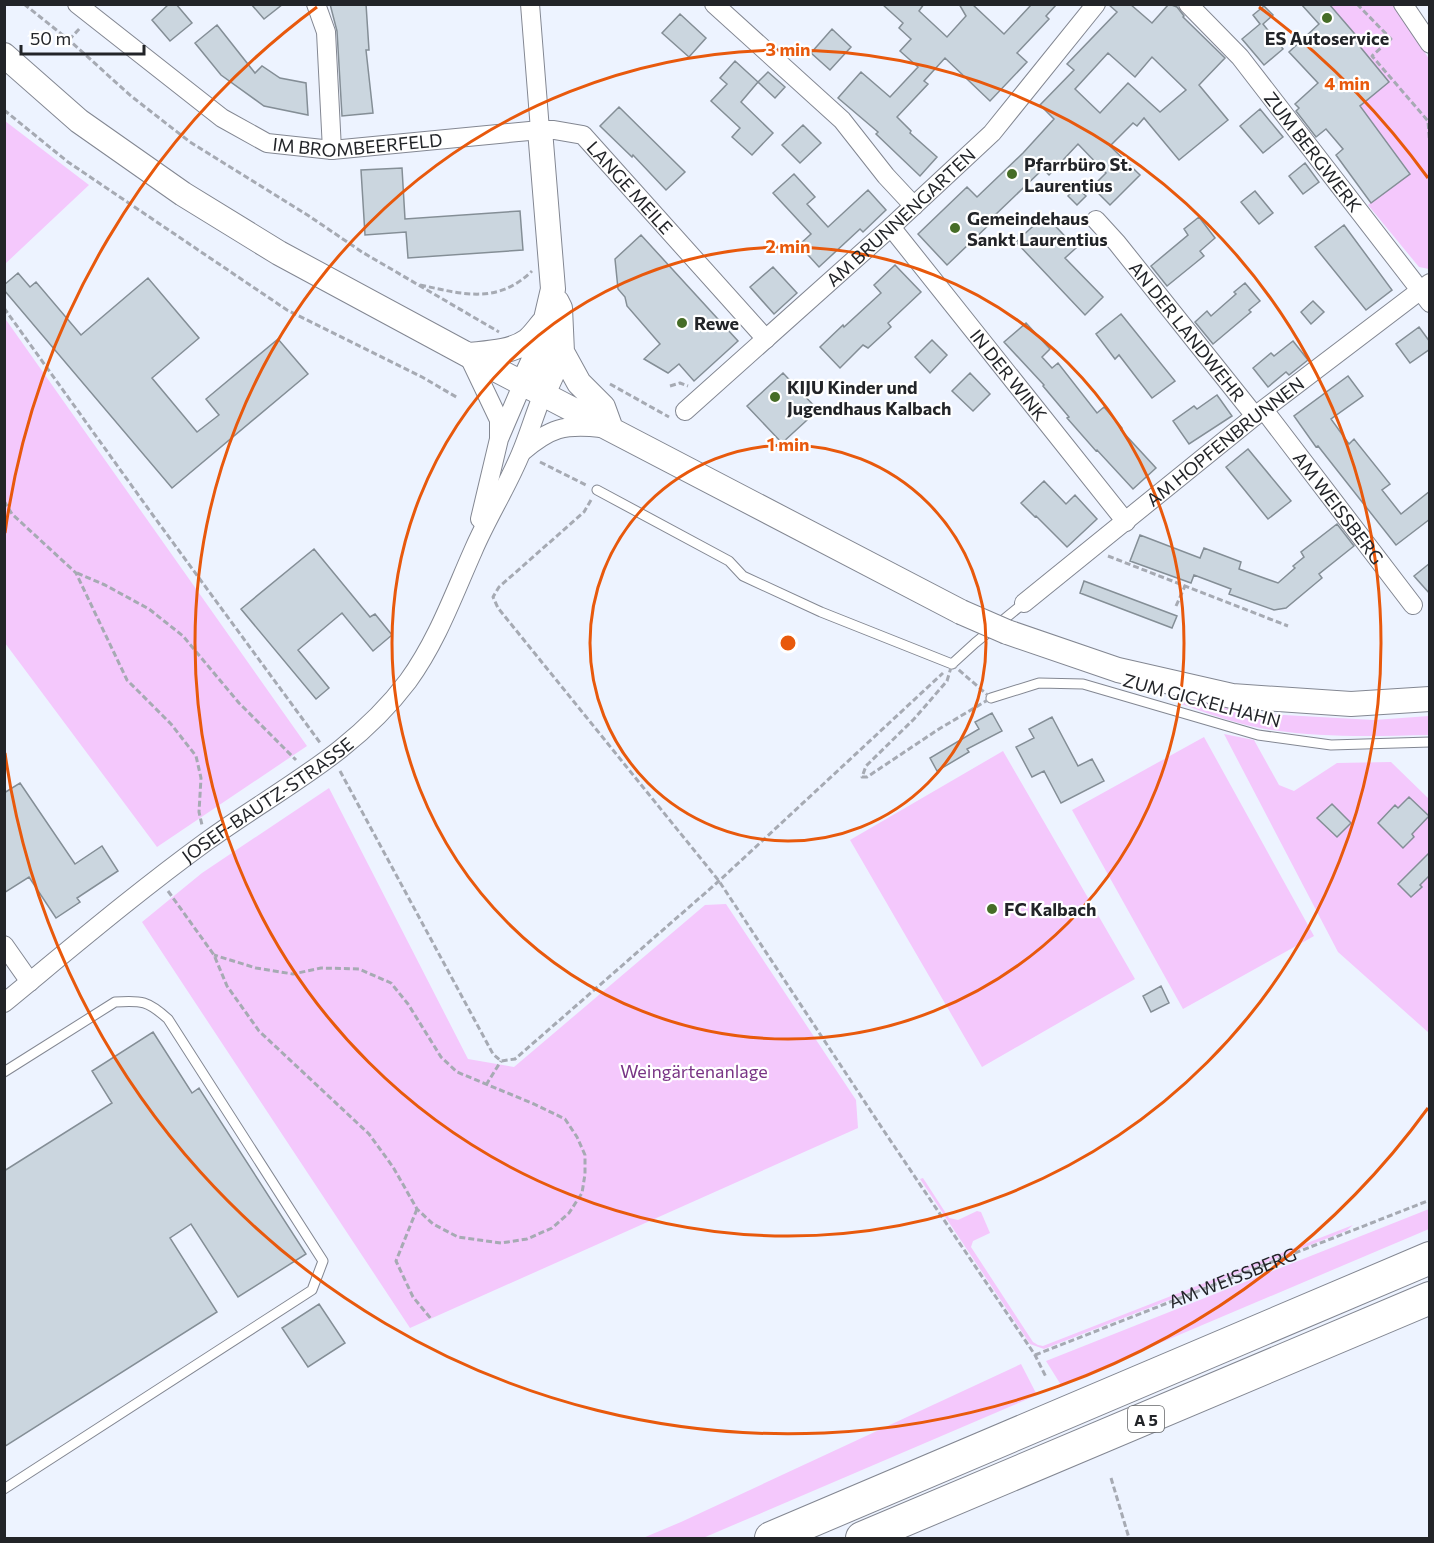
<svg xmlns="http://www.w3.org/2000/svg" width="1434" height="1543" font-family="Commissioner,sans-serif">
<rect width="100%" height="100%" fill="#edf3ff"/>
<!-- green -->
<path fill="#f4c8fc" d="M1329 5H1395L1429 59V269L1419 267 1368 205 1410 173 1360 106 1326 69 1360 40Z
M5 121 89 185 5 264Z
M4 317 307 746 157 847 5 643Z
M1177 697 1265 714 1374 720 1429 716V735C1377 736 1324 738 1272 730 1240 726 1208 713 1178 703Z
M1224 734 1254 740 1279 785 1294 791 1337 763 1391 762 1429 799V1033L1338 952Z
M1204 737 1314 936 1183 1009 1072 810Z
M1003 751 1135 979 982 1067 850 840Z
M329 788 468 1059 514 1067 705 905 726 904 856 1100 858 1128 410 1328 142 922 202 873Z
M923 1178 949 1218 958 1220 977 1211 981 1212 990 1233 973 1241 971 1247 1033 1342 1038 1345 1043 1346 1353 1225 1346 1231 1044 1349 1030 1344 920 1179Z
M1429 1209V1229L1061 1385 1046 1361Z
M1021 1364 1037 1395 703 1538H643L681 1522Z"/>
<!-- building -->
<path fill="#cbd6df" stroke="#848e96" stroke-width="1.5" fill-rule="evenodd" d="M169 4H176L192 23 170 41 152 20Z
M251 4H283L264 19Z
M330 4H366L369 50H366L373 113 342 116 337 31Z
M882 4H924L919 11 947 37 966 16 959 4H972L1004 34 1032 4H1057L1046 16 1049 19 1017 53 1027 62 990 101 945 58 924 81 928 84 897 117 911 131 910 133 937 157 920 176 876 134 878 132 838 98 861 72 890 97 918 67 900 51 911 39 899 28 903 23Z
M1108 4H1130L1152 23 1169 4 1177 7 1184 16 1183 17 1225 58 1199 85 1228 120 1179 160 1144 118 1137 126 1133 123 1110 146 1140 175 1110 205 1092 187 1106 173 1078 144 1049 175 1043 169 994 216 996 218 947 265 918 234 967 187 977 197 1023 153 1054 119 1040 105 1074 70 1067 64 1117 12ZM1108 53 1135 77 1152 57 1186 90 1160 112 1128 83 1100 113 1075 89Z
M1301 4H1329L1360 40 1357 43 1389 82 1360 106 1410 174 1371 203 1336 155 1343 149 1326 129 1316 137 1296 111 1299 108 1295 104 1318 83 1289 52 1319 24Z
M1264 6 1273 15 1263 24 1283 49 1264 65 1242 39 1260 24 1253 15Z
M680 14 706 38 689 57 662 33Z
M217 25 255 73 262 66 280 78 306 83 308 115 264 106 221 75 195 43Z
M832 29 851 47 830 70 811 53Z
M735 61 758 82 741 102 773 133 752 155 732 137 740 128 711 101 727 84 720 78Z
M768 72 785 87 775 98 758 82Z
M619 107 685 172 666 190 633 155 632 157 600 126Z
M1260 109 1283 137 1263 153 1240 126Z
M803 125 821 143 800 163 782 145Z
M1305 163 1319 182 1303 194 1289 176Z
M402 168 405 219 520 211 523 250 408 258 406 232 365 235 361 170Z
M794 174 815 197 807 204 828 227 868 190 886 210 863 232 860 229 819 267 799 245 811 234 773 193Z
M1076 187 1086 196 1077 205 1068 196Z
M1255 191 1273 213 1259 224 1241 202Z
M1045 215 1076 248 1065 258 1103 297 1085 315 1016 242Z
M1199 217 1215 238 1200 251 1204 256 1167 286 1151 266 1188 235 1184 229Z
M1344 225 1392 290 1366 310 1315 247Z
M641 235 738 341 694 381 679 364 668 373 644 359 660 344 627 306 625 297 618 289 615 259Z
M895 265 921 292 888 323 891 327 868 348 863 345 840 368 820 347 843 325 844 327 881 293 874 285Z
M773 267 797 293 774 314 750 287Z
M18 273 30 287 36 282 81 335 148 278 199 338 152 378 197 432 219 415 206 399 278 339 308 374 172 488 4 290V285Z
M1245 283 1260 301 1249 310 1251 312 1213 344 1195 322 1207 311 1211 316 1236 294 1234 292Z
M1313 301 1324 312 1311 324 1301 312Z
M1121 314 1175 381 1152 398 1119 355 1115 359 1096 334Z
M1026 323 1050 349 1042 357 1052 368 1058 363 1097 413 1104 407 1122 428 1121 430 1156 468 1133 489 1097 450 1096 451 1067 418 1069 417 1043 386 1044 385 1004 342Z
M1419 327 1430 342V349L1410 363 1396 344Z
M932 340 947 355 930 373 915 357Z
M1293 341 1308 360 1289 375 1286 372 1268 387 1253 368 1271 353 1274 356Z
M783 373 818 410 782 443 747 406Z
M970 373 990 394 973 411 952 391Z
M1348 376 1363 396 1331 419 1349 444 1354 439 1390 484 1382 490 1401 514 1430 491V519L1396 545 1318 446 1316 447 1294 416Z
M1217 395 1232 416 1189 444 1173 421 1194 406 1197 409Z
M1248 449 1291 501 1268 519 1226 467Z
M1044 481 1066 504 1075 495 1097 519 1067 547 1036 516 1035 517 1021 503Z
M1337 524 1354 546 1319 574 1322 578 1286 608 1274 610 1229 594 1231 589 1194 575 1191 583 1130 561 1140 535 1200 558 1204 548 1241 562 1239 569 1278 583 1295 568 1293 566 1304 557 1301 552Z
M314 549 370 617 375 614 392 635 373 651 342 613 298 650 329 688 316 699 241 609Z
M1430 563V594L1414 576Z
M1084 581 1177 616 1172 628 1080 593Z
M992 713 1002 731 967 749 969 752 937 771 930 758 979 729 975 722Z
M1052 717 1078 766 1092 759 1104 781 1061 803 1044 771 1032 777 1016 747 1034 738 1029 729Z
M20 783 75 864 102 846 118 871 77 898 80 902 56 918 29 877 4 893V793Z
M1409 797 1429 816 1412 834 1414 837 1403 848 1378 823 1395 805 1398 808Z
M1332 804 1351 823 1337 837 1317 818Z
M1430 852V875L1420 885 1422 887 1411 897 1398 884Z
M1161 986 1169 1003 1151 1012 1143 996Z
M153 1032 192 1093 199 1088 306 1254 238 1297 191 1224 170 1238 217 1312 4 1447V1171L112 1103 92 1071Z
M319 1304 345 1343 308 1367 282 1328Z"/>
<g fill="none" stroke-linecap="round" stroke-linejoin="round">
<defs>
<path id="lane" d="M597 490 729 561 743 576 821 612 952 664 975 643 1024 603
M991 698 1039 683 1083 684 1258 735 1331 745 1430 742
M4 1072 115 1002C142 1000 148 1001 168 1019L323 1261 312 1290 4 1489"/>
<g id="street">
<path id="s2" d="M77 4 222 118 267 143 332 150 540 130H554L583 135 766 339"/>
<path d="M316 4 326 32 332 150"/>
<path d="M530 4 540 130"/>
<path d="M714 4 842 120 886 176 914 206"/>
<path id="s3" d="M1188 4 1240 57 1430 303"/>
<path d="M1403 4 1430 44"/>
<path id="s4" d="M1096 220 1117 243 1255 416"/>
<path id="s5" d="M891 227 1126 522"/>
<path d="M468 355 499 420V437"/>
<path id="s6" d="M1264 410 1413 605"/>
<path id="s7" d="M685 411 891 227 992 133 1096 4"/>
<path d="M522 452C550 428 564 424 601 428"/>
<path d="M480 519 499 439 523 383"/>
<path id="s8" d="M1024 603 1255 416 1430 283"/>
<path d="M4 945 30 982"/>
<path id="s9" d="M4 1003C71 948 137 892 207 841 279 789 353 754 408 681 437 641 453 596 473 551 487 518 507 487 521 453 529 434 535 413 543 394"/>
</g>
<path id="secondary" d="M4 55 79 121 183 194 279 253 468 355 961 612
M562 352 579 383 603 407 611 429
M468 355C487 353 510 353 527 341 534 336 540 326 546 320
M523 383 539 349 553 289 540 130
M543 394 562 352 560 308 557 302
M1007 632 1118 670 1232 696 1351 704 1430 699"/>
<path id="highway" d="M771 1538 1430 1258
M862 1538 1430 1298"/>
</defs>
<!-- lane casing -->
<use href="#lane" stroke="#838792" stroke-width="11"/>
<!-- street casing -->
<use href="#street" stroke="#838792" stroke-width="20"/>
<!-- secondary casing -->
<use href="#secondary" stroke="#838792" stroke-width="26"/>
<!-- highway casing -->
<use href="#highway" stroke="#838792" stroke-width="34"/>
<!-- path -->
<g stroke="#a6aab3" stroke-width="3" stroke-dasharray="6 3" stroke-linecap="butt">
<path d="M24 4 69 40 131 96 190 142 309 216 362 252 499 332"/>
<path d="M1357 4 1391 39 1372 56 1428 121 1430 147"/>
<path d="M69 40 80 28"/>
<path d="M4 110 68 162 287 310 422 377 458 398"/>
<path d="M420 285C463 294 497 305 532 271"/>
<path d="M4 308 152 514 321 744"/>
<path d="M610 384 669 417"/>
<path d="M670 386 680 383 688 386"/>
<path d="M540 462 588 486"/>
<path d="M591 500 584 512 499 587 493 597 498 608 719 881 884 1131 1035 1355 1046 1377"/>
<path d="M4 501 12 514 76 573 127 680 171 724 196 756 201 778 199 812 202 825"/>
<path d="M1108 556 1288 626"/>
<path d="M77 573 105 585 149 609 183 636 239 703 296 760"/>
<path d="M1176 606 1185 586"/>
<path d="M952 664 991 698 939 729 867 777H862L866 766 914 719 947 681Z"/>
<path d="M340 771 493 1054 501 1061 515 1059 719 881 943 673"/>
<path d="M168 891 214 955 227 986 259 1031 369 1134 393 1167 417 1209 433 1224 458 1237 501 1243 527 1239 552 1228 569 1213 582 1193 585 1174V1155L577 1137 565 1119 534 1104 457 1072 441 1057 408 1004 391 983 359 969 321 968 293 974 256 968 214 955"/>
<path d="M486 1085 501 1061"/>
<path d="M417 1209 396 1261 413 1297 432 1320"/>
<path id="s1" d="M1035 1355 1430 1200"/>
<path d="M1111 1478 1129 1538"/>
</g>
<!-- lane -->
<use href="#lane" stroke="#fff" stroke-width="9"/>
<!-- street -->
<use href="#street" stroke="#fff" stroke-width="18"/>
<!-- secondary -->
<use href="#secondary" stroke="#fff" stroke-width="24"/>
<!-- highway -->
<use href="#highway" stroke="#fff" stroke-width="32"/>
<defs>
<path id="secondary-bridge" d="M961 612 1007 632"/>
</defs>
<!-- secondary-bridge casing -->
<use href="#secondary-bridge" stroke="#838792" stroke-width="26" stroke-linecap="butt"/>
<!-- secondary-bridge -->
<use href="#secondary-bridge" stroke="#fff" stroke-width="24"/>
</g>
<!-- distance rings -->
<g fill="none" stroke="#e8590c" stroke-width="3">
<circle cx="788" cy="643" r="198"/>
<circle cx="788" cy="643" r="396"/>
<circle cx="788" cy="643" r="593"/>
<path d="M1428 1108A791 791 0 0 1 5 753M5 533A791 791 0 0 1 317 7M1259 7A791 791 0 0 1 1428 178"/>
</g>
<!-- markers -->
<g fill="#466d27" stroke="#fff" stroke-width="2">
<circle cx="1327" cy="18" r="6"/>
<circle cx="1012" cy="174" r="6"/>
<circle cx="955" cy="228" r="6"/>
<circle cx="682" cy="323" r="6"/>
<circle cx="775" cy="397" r="6"/>
<circle cx="992" cy="909" r="6"/>
</g>
<g text-anchor="middle" dominant-baseline="central" stroke-width="4.5" stroke-linejoin="round" paint-order="stroke">
<!-- shield labels -->
<rect fill="#fff" stroke="#646668" stroke-width="1.5" x="1128" y="1406" width="36" height="26" rx="4.5"/>
<g font-size="16" font-weight="bold" fill="#222428">
<text x="1146" y="1419">A 5</text>
</g>
<!-- poi labels -->
<g font-size="18" font-weight="bold" fill="#222428" stroke="#fff" text-anchor="start">
<text x="1327" y="38" text-anchor="middle">ES Autoservice</text>
<text x="1024" y="164">Pfarrbüro St.<tspan x="1024" dy="21">Laurentius</tspan></text>
<text x="967" y="218">Gemeindehaus<tspan x="967" dy="21">Sankt Laurentius</tspan></text>
<text x="694" y="323">Rewe</text>
<text x="787" y="387">KIJU Kinder und<tspan x="787" dy="21">Jugendhaus Kalbach</tspan></text>
<text x="1004" y="909">FC Kalbach</text>
</g>
<!-- street labels -->
<g font-size="18" fill="#222428" stroke="#fff">
<text stroke="none"><textPath href="#s2" startOffset="327">IM BROMBEERFELD</textPath></text>
<text stroke="none"><textPath href="#s3" startOffset="194">ZUM BERGWERK</textPath></text>
<text stroke="none"><textPath href="#s2" startOffset="624">LANGE MEILE</textPath></text>
<text stroke="none"><textPath href="#s7" startOffset="290">AM BRUNNENGARTEN</textPath></text>
<text stroke="none"><textPath href="#s4" startOffset="144">AN DER LANDWEHR</textPath></text>
<text stroke="none"><textPath href="#s5" startOffset="189">IN DER WINK</textPath></text>
<text stroke="none"><textPath href="#s8" startOffset="258">AM HOPFENBRUNNEN</textPath></text>
<text stroke="none"><textPath href="#s6" startOffset="123">AM WEISSBERG</textPath></text>
<text transform="translate(1202 700) rotate(15)">ZUM GICKELHAHN</text>
<text stroke="none"><textPath href="#s9" startOffset="333">JOSEF-BAUTZ-STRASSE</textPath></text>
<text stroke="none"><textPath href="#s1" startOffset="212">AM WEISSBERG</textPath></text>
</g>
<!-- park labels -->
<g font-size="18" fill="#793485" stroke="#fff">
<text x="694" y="1071">Weingärtenanlage</text>
</g>
</g>
<circle cx="788" cy="643" r="9" fill="#e8590c" stroke="#fff" stroke-width="3"/>
<g font-size="18" text-anchor="middle" font-weight="bold" fill="#e8590c" stroke="#fff" stroke-width="4.5" stroke-linejoin="round" paint-order="stroke">
<text x="788" y="56">3 min</text>
<text x="1347" y="90">4 min</text>
<text x="788" y="253">2 min</text>
<text x="788" y="451">1 min</text>
</g>
<!-- border -->
<rect width="1434" height="1543" fill="none" stroke="#222428" stroke-width="12"/>
<!-- scale -->
<path d="M21 45v9h123v-9" fill="none" stroke="#222428" stroke-width="3"/>
<text x="30" y="45" font-size="18" fill="#222428" stroke="#ffffff" stroke-width="4.5" paint-order="stroke">50 m</text>
</svg>
